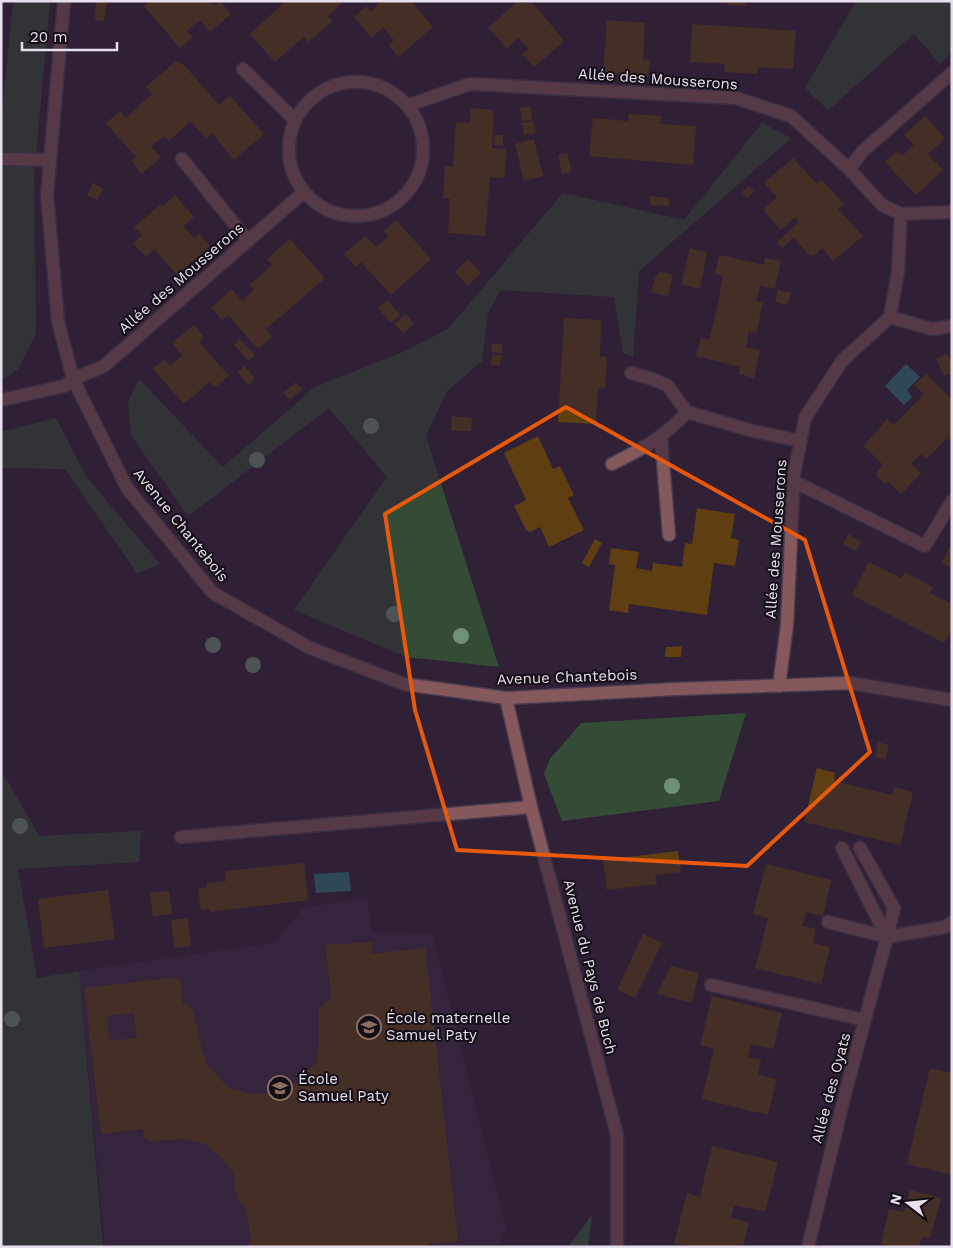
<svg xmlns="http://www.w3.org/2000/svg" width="953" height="1248" font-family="'Work Sans',sans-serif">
<rect width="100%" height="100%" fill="#302136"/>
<!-- built -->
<path fill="#3d2b44" d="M367 898 372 932 432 934 506 1228 497 1247H105L79 971 275 943 303 908Z"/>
<!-- green -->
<path fill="#344b36" d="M13 1H50L34 176 36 333 18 369 1 381V124Z
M856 1H952V51L940 64 914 34 828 110 805 88Z
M762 123 791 138 639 271 633 357 623 353 614 297 501 290 488 313 482 361 447 391 426 436 499 667 406 657 294 610 387 477 329 408 188 516 131 435 128 402 139 379 223 467 315 387 401 353 448 329 563 193 684 220Z
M56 418 86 476 160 564 137 573 65 469 1 468V432Z
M746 713 719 801 562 821 544 774 550 759 581 723Z
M1 770 39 836 141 831 139 862 18 869 37 978 79 971 103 1247H1Z"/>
<!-- forest -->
<path fill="#355f3c" d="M592 1215 588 1247H568Z"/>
<!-- water -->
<path fill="#2e797e" d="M906 364 920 377 907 390 912 397 904 405 885 386Z
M349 872 351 891 316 893 314 874Z"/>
<!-- building -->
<path fill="#5f3e12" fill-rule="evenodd" d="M96 1H107L104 21 95 20Z
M149 1H209L214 6 220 1 231 14 210 32 200 20 187 31 193 37 180 48 144 6Z
M286 1H344L328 16 332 21 320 32 308 42 304 37 275 62 250 34Z
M382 1H411L433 27 398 57 389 45 394 40 383 27 372 38 354 17 366 6 371 12Z
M723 1H745V6L728 5 729 3H723Z
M517 2 534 4 564 41 534 67 522 54 529 49 518 38 507 48 488 28Z
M607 20 645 23 643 59 650 60 648 76 603 73Z
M692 24 796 31 793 69 758 67 757 74 741 73 724 72 725 64 690 62Z
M176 61 184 65 219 105 230 96 264 134 234 160 212 133 206 138 190 121 169 141 164 136 151 146 161 157 142 174 131 161 136 157 106 123 120 111 126 118 152 94 146 87Z
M530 106 532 120 522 121 520 108Z
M471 108 494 110 492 148 507 149 504 178 490 177 485 236 448 233 450 199 443 198 445 166 453 167 456 122 470 123Z
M629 114 661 116 660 124 696 126 693 165 589 156 593 118 628 121Z
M925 116 945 138 928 154 943 170 916 195 885 162 897 151 902 156 914 145 904 135Z
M533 121 536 133 524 135 522 123Z
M495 135H503V146L494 145Z
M534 139 543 176 524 181 515 144Z
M567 153 572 172 562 174 558 155Z
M793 158 817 184 822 180 844 204 838 209 863 236 833 261 822 248 814 256 808 254 794 238 782 248 777 242 799 222 795 217 781 230 763 210 777 197 764 183Z
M93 183 103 189 97 200 87 195Z
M749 186 754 191 747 198 742 193Z
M175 195 194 217 183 226 194 238 199 234 210 246 177 275 154 249 146 257 133 243 142 235 134 227 161 204 163 206Z
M650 196 669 198V206L650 205Z
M396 220 431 259 391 295 361 262 356 267 344 254 365 236 376 247 388 237 384 231Z
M290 239 325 278 266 329 272 337 258 349 228 315 222 320 211 308 232 289 242 301 254 290 250 285 272 265 267 259Z
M690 248 707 252 700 289 681 284Z
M719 255 764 265 765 258 781 261 775 289 760 285 756 301 763 303 756 333 749 331 746 347 760 350 754 378 739 374 740 367 696 356 701 338 709 340 717 308 723 276 715 274Z
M468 259 481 273 468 286 455 272Z
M660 272 673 275 668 296 651 292 655 278Z
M778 290 791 293 787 305 775 302Z
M388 300 400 315 391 323 378 308Z
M406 314 414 324 403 333 394 324Z
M564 318 601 320 600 356 607 357 605 389 598 388 596 424 558 422Z
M194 325 204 337 199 342 229 376 215 387 209 382 184 404 153 369 165 359 170 366 182 355 172 343Z
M240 339 255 355 249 361 234 345Z
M492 344H502V353L491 352Z
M947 353 952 363V373L944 376 936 359Z
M492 355H501L500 365H491Z
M244 366 255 378 249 385 237 372Z
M926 374 952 399V443L947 438 927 459 921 454 911 464 921 473 901 494 888 481 885 484 875 474 883 465 864 446 887 419 894 425 924 394 914 385Z
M296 382 302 389 290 400 283 393Z
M452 416 472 418 471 431H451Z
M538 436 553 469 560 466 574 495 568 498 584 530 549 547 540 527 530 532 526 530 514 506 526 500 504 453Z
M697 508 735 514 731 538 739 540 735 566 714 563 707 615 629 604 628 613 609 610 615 565 609 564 611 548 639 552 636 568 652 571 653 563 682 567 685 543 692 544Z
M848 534 861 542 856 551 843 544Z
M595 539 602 543 589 567 582 563Z
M949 548 952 549V568L942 563Z
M869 562 901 578 905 572 933 587 930 593 952 604V629L944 643 852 595Z
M682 646 681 657H665L666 647Z
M878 742 889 745 885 760 875 757Z
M817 768 835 773 834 781 892 795 894 787 913 792 900 845 804 822Z
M678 851 681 872 655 875 657 884 607 890 603 860Z
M304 863 308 900 210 912V909L201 910 198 889 207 887V883L226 881 225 871Z
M766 864 831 880 823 916 806 912 802 926 816 929 813 943 830 947 821 984 755 968 768 918 753 914Z
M108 890 115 939 44 948 38 899Z
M169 891 172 914 153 916 150 893Z
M188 918 191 946 174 948 171 920Z
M643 934 662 943 635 998 617 990Z
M373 942 371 954 425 948 458 1241 429 1244V1247H251L247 1209 237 1199 233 1172 222 1158 205 1144 185 1139 151 1141 144 1137 143 1129 101 1134 84 988 180 977 183 1004 189 1005 193 1011 200 1043 207 1065 229 1088 249 1094 278 1093 298 1081 316 1063 319 1044V1010L325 1002 331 1000 326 945ZM134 1013 137 1038 109 1041 107 1016Z
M671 966 699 973 692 1003 657 994Z
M712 996 782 1013 773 1049 751 1044 748 1057 761 1060 758 1075 777 1079 768 1115 702 1099 714 1049 700 1045Z
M930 1068 952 1073V1175L907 1164Z
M712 1146 778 1162 765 1212 734 1205 731 1218 749 1222 743 1247H691L674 1243 687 1193 700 1197Z
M910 1190 941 1198 930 1238 922 1237 919 1247H889L881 1244 889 1209 904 1212Z"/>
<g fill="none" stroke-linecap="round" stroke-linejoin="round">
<defs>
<path id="service" d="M243 69 295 120
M1 159 50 160
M182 159 248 241
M661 437 669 535
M612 464C644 448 663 438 687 412L667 385 650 378 631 373
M181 837 531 807
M842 848 887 937
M860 848 894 908 887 937
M828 922 887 937 945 927 952 922
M711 985 865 1020"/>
<path id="minor" d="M64 1 47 195 58 321 73 379 127 488 213 593 310 648 404 684 506 698 676 689 850 683 952 700
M289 149a67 67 0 1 1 134 0a67 67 0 1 1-134 0Z
M409 105 470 84 736 98 791 116 849 169 882 205 901 214 898 271 890 317 842 361 805 418 794 474 787 625 779 686
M849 169 863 151 952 73
M901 214 952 212
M890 317 932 329 952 326
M1 400 64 386 73 379 104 366 304 192
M687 412 753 431 801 441
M795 482 925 546 952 501
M506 698 531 807 617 1135V1247
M808 1247 845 1094 887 937"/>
</defs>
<!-- service casing -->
<use href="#service" stroke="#4a3c50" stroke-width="15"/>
<!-- minor casing -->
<use href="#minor" stroke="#4a3c50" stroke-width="15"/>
<!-- service -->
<use href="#service" stroke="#85585c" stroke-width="12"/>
<!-- minor -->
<use href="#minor" stroke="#85585c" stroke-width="12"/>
</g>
<!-- trees -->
<g fill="#729079">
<circle cx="371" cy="426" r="8"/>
<circle cx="257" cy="460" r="8"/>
<circle cx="394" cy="614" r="8"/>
<circle cx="461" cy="636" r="8"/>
<circle cx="213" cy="645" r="8"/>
<circle cx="253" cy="665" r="8"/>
<circle cx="672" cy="786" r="8"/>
<circle cx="20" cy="826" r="8"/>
<circle cx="12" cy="1019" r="8"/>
</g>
<!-- marked area -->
<path d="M0 0H953V1248H0ZM566 407 805 540 870 752 747 866 457 850 415 710 385 514Z" fill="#302136" fill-opacity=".55" fill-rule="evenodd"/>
<path fill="none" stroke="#e8590c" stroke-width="4" stroke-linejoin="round" d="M566 407 805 540 870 752 747 866 457 850 415 710 385 514Z"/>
<!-- icons -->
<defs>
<symbol id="school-ring" viewBox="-11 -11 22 22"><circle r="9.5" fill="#140e17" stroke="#8d6e63" stroke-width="1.5"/><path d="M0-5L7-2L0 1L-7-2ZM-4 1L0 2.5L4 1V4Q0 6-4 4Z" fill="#8d6e63"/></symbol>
</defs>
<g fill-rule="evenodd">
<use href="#school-ring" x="355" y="1013" width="28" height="28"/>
<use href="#school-ring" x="266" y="1074" width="28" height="28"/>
</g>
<g text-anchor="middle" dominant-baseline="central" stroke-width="4" stroke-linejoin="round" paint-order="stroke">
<!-- street labels -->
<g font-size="15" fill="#e9e0ee" stroke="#140e17">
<text transform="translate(658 79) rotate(4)">Allée des Mousserons</text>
<text transform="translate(181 278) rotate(-41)">Allée des Mousserons</text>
<text transform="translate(181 525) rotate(51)">Avenue Chantebois</text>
<text transform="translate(776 539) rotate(-86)">Allée des Mousserons</text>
<text transform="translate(567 677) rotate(-2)">Avenue Chantebois</text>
<text transform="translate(590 967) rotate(76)">Avenue du Pays de Buch</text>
<text transform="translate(831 1088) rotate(-75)">Allée des Oyats</text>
</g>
<!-- poi labels -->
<g font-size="15" fill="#e9e0ee" stroke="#140e17" text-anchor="start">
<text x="386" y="1018">École maternelle<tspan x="386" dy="17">Samuel Paty</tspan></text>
<text x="298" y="1079">École<tspan x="298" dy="17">Samuel Paty</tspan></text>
</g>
</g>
<!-- border -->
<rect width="953" height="1248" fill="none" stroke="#e9e0ee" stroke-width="5"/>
<!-- north arrow -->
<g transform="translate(908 1203) rotate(286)" stroke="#140e17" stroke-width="4" paint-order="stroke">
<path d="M0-4L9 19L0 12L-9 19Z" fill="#e9e0ee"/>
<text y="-8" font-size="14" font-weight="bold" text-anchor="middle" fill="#e9e0ee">N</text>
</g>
<!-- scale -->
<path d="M22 42v8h95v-8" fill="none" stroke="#e9e0ee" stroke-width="2.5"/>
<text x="30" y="42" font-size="15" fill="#e9e0ee" stroke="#140e17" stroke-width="4" paint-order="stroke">20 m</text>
</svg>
